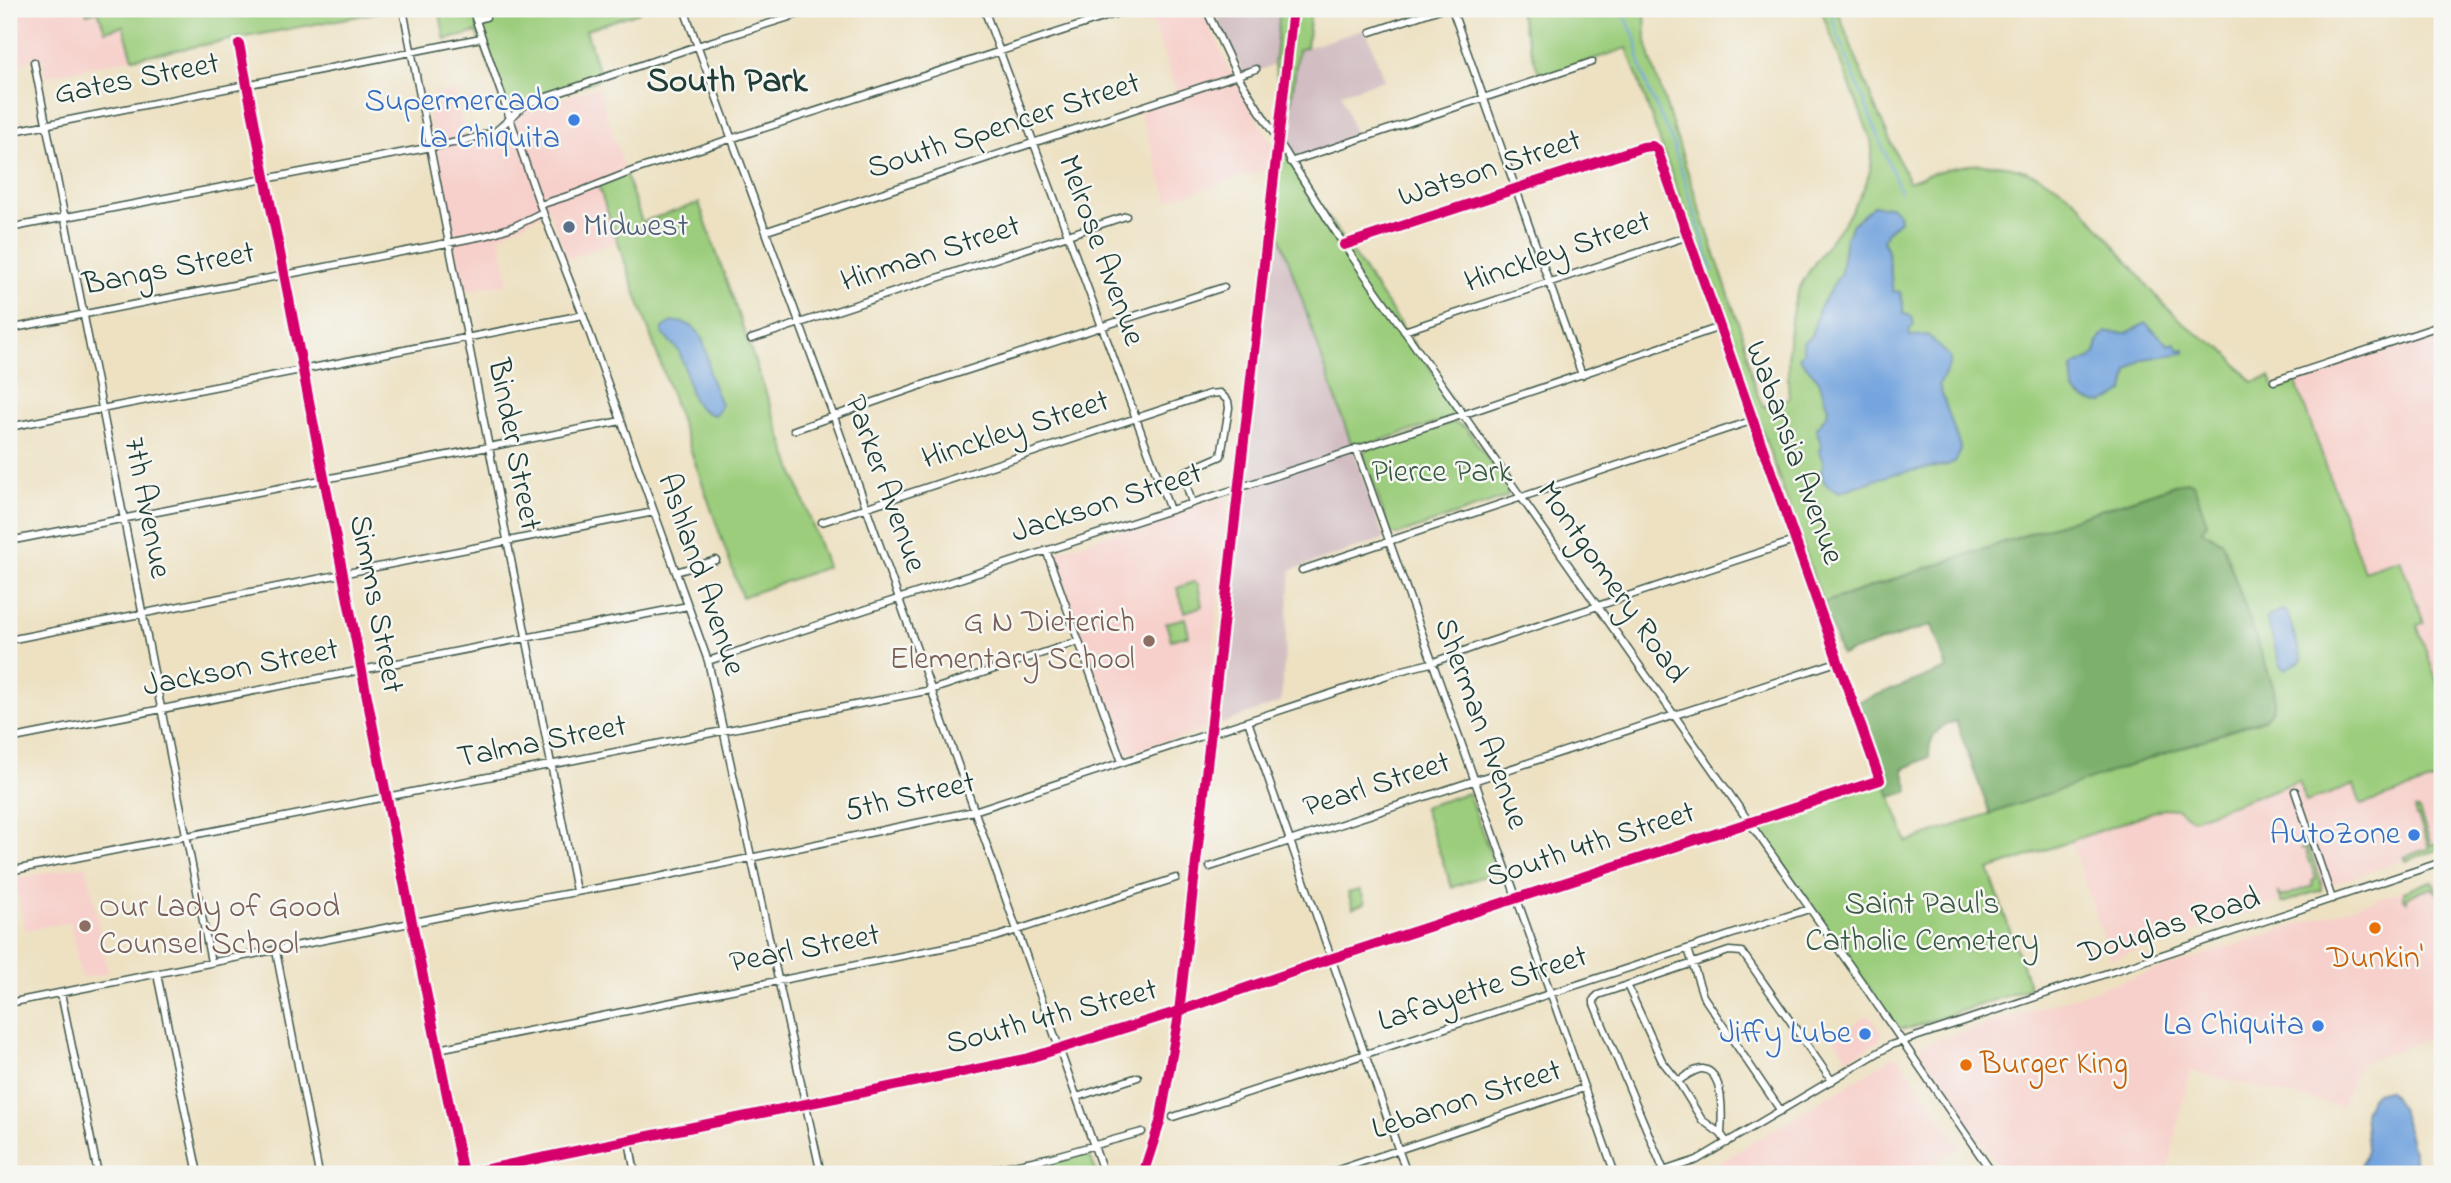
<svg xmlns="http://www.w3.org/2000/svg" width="2451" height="1183" font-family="'Indie Flower',sans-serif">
<rect width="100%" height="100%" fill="#f6f6f2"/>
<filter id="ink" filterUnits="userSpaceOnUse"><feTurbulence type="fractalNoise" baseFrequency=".0143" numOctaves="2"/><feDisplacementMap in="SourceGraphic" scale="14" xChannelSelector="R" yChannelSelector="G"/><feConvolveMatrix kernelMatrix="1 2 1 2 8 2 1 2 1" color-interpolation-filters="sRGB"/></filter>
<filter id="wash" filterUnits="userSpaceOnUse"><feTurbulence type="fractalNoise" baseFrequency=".00686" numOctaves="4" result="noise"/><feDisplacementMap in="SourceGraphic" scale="28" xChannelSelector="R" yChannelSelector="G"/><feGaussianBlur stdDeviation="1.57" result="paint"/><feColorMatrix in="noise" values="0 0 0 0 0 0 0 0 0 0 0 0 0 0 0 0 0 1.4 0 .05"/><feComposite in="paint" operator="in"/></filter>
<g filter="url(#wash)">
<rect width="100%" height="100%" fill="#ede1c2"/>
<!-- built -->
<path fill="#f7d0cb" d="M9 9H118L133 58 45 77 41 57 9 67Z
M1148 9H1202L1237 86 1273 146 1269 168 1168 200 1138 106 1177 93Z
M598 87 625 172 597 183 617 241 567 259 549 210 500 236 509 283 463 291 424 97 455 91 466 145 502 132 523 111Z
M2435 333H2442V697L2417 625 2424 622 2400 559 2365 571 2295 380Z
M1228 495 1206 729 1125 755 1052 553Z
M2442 778V847L2111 959 2070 840 2164 808H2171L2192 819 2299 781 2354 785 2361 805Z
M87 865 108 973 81 978 70 922 25 930 15 879Z
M2442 878V1033L2360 1064 2341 1107 2190 1071 2167 1174H2004L1920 1056 1919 1051 1921 1046Z
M1869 1014 1882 1033 1879 1041 1848 1059 1833 1038Z
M1893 1057 1899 1058 1961 1148 1915 1174H1710L1707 1170Z"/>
<!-- industrial -->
<path fill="#d2bec2" d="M1213 9H1280L1274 65 1244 75Z
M1366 29 1384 80 1341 93 1356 139 1296 159 1286 145 1298 50Z
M1275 221 1384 539 1291 570 1281 702 1218 725Z"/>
<!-- green -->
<path fill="#9bcd7c" stroke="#5d8558" stroke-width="2" d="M85 9H396L133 58 123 26 105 31 98 11 87 14Z
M439 9H638L639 12 586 30 599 73V79L526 104 509 117 477 32 445 40Z
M1280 9H1311L1307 47 1298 50 1289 119 1274 65Z
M1518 9H1645L1646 41 1651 60C1681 150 1709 240 1741 330 1750 355 1749 384 1764 407L1782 399H1789C1787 369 1787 313 1800 287 1823 240 1881 195 1871 140L1821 9H1837L1875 107 1909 182C1971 155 2026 156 2079 203L2163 304 2193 331 2223 349 2253 382 2270 377 2274 387 2295 380 2364 571 2400 559 2424 623 2417 625 2442 697V778L2361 805 2354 785 2306 802 2299 781 2192 819 2177 809 2164 808 1989 870 2030 988 1910 1028H1900L1895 1025 1763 837 1762 827 1772 820 1885 781 1907 842 2264 719 2274 689 2222 542 2202 530 2191 482 2186 481 1823 603 1627 48 1540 77Z
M1277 142 1462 415 1353 449 1275 221Z
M625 172 642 222 699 203 827 567 742 597 597 182Z
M1454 422 1466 428 1509 488 1507 497 1397 535 1390 533 1363 453 1367 449Z
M1193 582 1198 584 1202 606 1185 612 1177 588Z
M1185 618 1189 635 1171 640 1166 623Z
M1468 793 1497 872 1452 887 1423 807Z
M2415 809 2419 810 2431 845 2442 842V848L2405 861 2404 857 2429 848 2418 817H2416Z
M2308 846 2321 881V890L2282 903 2278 892 2281 897 2313 886 2312 881 2316 879 2305 848 2300 849Z
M2431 881 2435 885 2436 892 2432 888 2408 896 2407 901 2404 899V892Z
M1360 890 1365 903 1353 908 1348 893Z
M1084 1154 1091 1158 1097 1174H1000Z"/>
<!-- forest -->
<path fill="#7cb06c" stroke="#4e7650" stroke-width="2" d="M2187 481 2194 485 2207 523 2202 531 2222 542 2274 689C2276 702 2274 710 2264 719L1990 814 1956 721C1936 728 1929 736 1929 757L1903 769 1909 791 1891 797 1857 702 1947 669 1932 625 1841 655 1823 603Z"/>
<!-- water -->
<path fill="#75a4de" stroke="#4a7089" stroke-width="2" d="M1874 205 1882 207 1891 206 1899 213 1900 220 1886 233 1883 241C1891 256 1890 275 1893 291L1900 292 1903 304V313L1912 317 1914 325 1909 330 1910 336 1928 335C1948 360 1960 349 1939 385L1961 450 1956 461 1947 465 1893 474 1840 492C1827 488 1816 477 1824 464L1819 451 1822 447 1816 428 1827 415 1828 409 1819 380 1799 358 1803 353V342L1811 336 1819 309 1841 272 1846 237 1853 224Z
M672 322C703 320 707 348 709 372 711 383 717 394 721 404L720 409 714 415C684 408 691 377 680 354 676 345 667 341 662 333L663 328Z
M2146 323 2169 345 2175 343 2179 350 2185 349V353L2143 359 2128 371 2124 391C2106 405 2091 408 2074 391L2072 367 2091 358 2095 353 2098 342 2106 332 2127 333Z
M2281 610 2287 612 2302 659 2301 661 2285 669 2281 666 2266 618Z
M2387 1090C2403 1099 2411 1146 2416 1164L2392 1174H2358L2367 1150 2364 1112 2370 1099 2376 1093Z"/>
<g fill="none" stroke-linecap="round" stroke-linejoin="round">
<!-- stream -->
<path stroke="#75a4de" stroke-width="2" d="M1622 9 1637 42 1638 56 1648 89 1672 141 1713 271
M1830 9 1839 38 1900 191"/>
</g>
</g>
<g filter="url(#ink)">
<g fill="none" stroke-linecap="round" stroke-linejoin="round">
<defs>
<path id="minor" d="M403 9 576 891
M472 9 540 205 583 315 708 661 821 1174
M684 9 834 417 1104 1174
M984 9 1170 510
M1206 9 1237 75 1344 245 1865 987 1993 1174
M1452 9 1582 375
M476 20 486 17
M1371 32 1440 9
M239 44 385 789 463 1174 1026 1059 1179 1011 1330 959 1880 780 1657 149 1652 146 1643 147 1344 245
M34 62 211 962
M9 132 481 38
M1290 162 1592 62
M540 205 577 193 635 170 1130 9
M9 228 463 141 496 131 526 104 697 46 815 9
M767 231 1256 69
M9 329 488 235 515 226 543 212
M1404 331 1688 236
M751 339 1126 216
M2274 381 2442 325
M9 427 583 315
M794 430 934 381 1224 287
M1356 448 1615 1174
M822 522 1209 394 1220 393 1228 401 1229 408 1221 456 1184 472 1183 474 1192 503
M9 541 621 421
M1046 550 1122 762
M1302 570 1754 420
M676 572 716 560
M9 640 654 512
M708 661 1462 415 1720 327
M1248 721 1407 1174
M9 739 688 606
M2295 791 2332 899
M1210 867 1840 661
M9 871 931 690 1079 641
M1688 949 1703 996 1781 1111
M276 951 319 1174
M157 974 198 1174
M1627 985 1662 1061 1678 1081 1702 1120 1721 1134 1727 1143
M61 993 98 1174
M9 1003 460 913 659 877 974 811 1403 670 1431 663 1480 645 1797 540
M438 1049 996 937 1176 878
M1678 1081C1685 1077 1695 1068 1703 1069 1725 1072 1722 1118 1721 1134
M1077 1097 1138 1077
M1173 1117 1809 909
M629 1140 635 1174
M1664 1171 1594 1004V999L1598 995 1729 951 1742 952 1832 1081
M970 1174 1052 1157 1142 1132
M1326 1174 1584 1088
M1654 1174 1697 1160 1891 1045 2442 862"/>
</defs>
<!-- minor casing -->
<use href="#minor" stroke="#3e5649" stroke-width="9"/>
<!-- minor -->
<use href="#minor" stroke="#fff" stroke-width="6"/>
<defs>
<path id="cycleway" d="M239 44 385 789 463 1174 1026 1059 1179 1011 1330 959 1880 780 1657 149 1652 146 1643 147 1344 245
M1143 1174 1160 1122 1178 1021 1293 9"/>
</defs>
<!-- cycleway casing -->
<use href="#cycleway" stroke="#f6f6f2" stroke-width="15"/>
<!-- cycleway -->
<use href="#cycleway" stroke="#d6006c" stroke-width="10"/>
</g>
</g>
<!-- markers -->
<g fill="#3f7fe0" stroke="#f6f6f2" stroke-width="2.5">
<circle cx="574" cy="120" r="7"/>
<circle cx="2414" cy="835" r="7"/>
<circle cx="2318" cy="1026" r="7"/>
<circle cx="1865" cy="1034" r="7"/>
</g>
<circle fill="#5c6f8a" stroke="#f6f6f2" stroke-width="2.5" cx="569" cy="227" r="7"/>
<g fill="#8d6e63" stroke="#f6f6f2" stroke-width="2.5">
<circle cx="1149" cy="641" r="7"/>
<circle cx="85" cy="926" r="7"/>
</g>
<g fill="#e8710a" stroke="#f6f6f2" stroke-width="2.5">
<circle cx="2375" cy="928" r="7"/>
<circle cx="1966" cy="1065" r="7"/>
</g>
<g text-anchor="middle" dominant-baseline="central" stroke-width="5" stroke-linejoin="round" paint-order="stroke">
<!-- street labels -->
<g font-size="32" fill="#1f3d34" stroke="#f6f6f2">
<text transform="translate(137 80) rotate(-11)">Gates Street</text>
<text transform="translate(1004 127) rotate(-18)">South Spencer Street</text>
<text transform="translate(1490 170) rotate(-18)">Watson Street</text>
<text transform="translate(1100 251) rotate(70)">Melrose Avenue</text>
<text transform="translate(1558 253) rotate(-19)">Hinckley Street</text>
<text transform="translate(931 255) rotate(-18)">Hinman Street</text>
<text transform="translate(169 270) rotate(-11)">Bangs Street</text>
<text transform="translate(1016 431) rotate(-18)">Hinckley Street</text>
<text transform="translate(513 445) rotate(79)">Binder Street</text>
<text transform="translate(1793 453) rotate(70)">Wabansia Avenue</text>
<text transform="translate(884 484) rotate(70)">Parker Avenue</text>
<text transform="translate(1107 504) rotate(-18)">Jackson Street</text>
<text transform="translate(146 508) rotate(79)">7th Avenue</text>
<text transform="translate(700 575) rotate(71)">Ashland Avenue</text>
<text transform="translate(1611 583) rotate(55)">Montgomery Road</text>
<text transform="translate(375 604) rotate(79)">Simms Street</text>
<text transform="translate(241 669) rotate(-11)">Jackson Street</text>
<text transform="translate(1480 724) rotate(70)">Sherman Avenue</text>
<text transform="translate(542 743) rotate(-11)">Talma Street</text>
<text transform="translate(1377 786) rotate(-18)">Pearl Street</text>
<text transform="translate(910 798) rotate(-13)">5th Street</text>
<text transform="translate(1591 846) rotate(-18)">South 4th Street</text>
<text transform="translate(2170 927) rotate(-18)">Douglas Road</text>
<text transform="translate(805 950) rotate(-11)">Pearl Street</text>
<text transform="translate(1483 990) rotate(-18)">Lafayette Street</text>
<text transform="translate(1052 1018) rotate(-15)">South 4th Street</text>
<text transform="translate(1467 1101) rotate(-18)">Lebanon Street</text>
</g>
<!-- shop labels -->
<g font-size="32" fill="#366cbe" stroke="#f6f6f2" text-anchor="end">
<text x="560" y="102">Supermercado<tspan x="560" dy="37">La Chiquita</tspan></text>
<text x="2400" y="835">AutoZone</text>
<text x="2304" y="1026">La Chiquita</text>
<text x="1851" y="1034">Jiffy Lube</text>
</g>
<!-- service labels -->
<g font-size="32" fill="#4e5e75" stroke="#f6f6f2" text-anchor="start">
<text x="583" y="227">Midwest</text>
</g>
<!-- park labels -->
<g font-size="32" fill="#385a42" stroke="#f6f6f2">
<text x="1442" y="473">Pierce Park</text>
<text x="1922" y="905">Saint Paul's<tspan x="1922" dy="37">Catholic Cemetery</tspan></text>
</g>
<!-- education labels -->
<g font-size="32" fill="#785e54" stroke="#f6f6f2" text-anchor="end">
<text x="1135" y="623">G N Dieterich<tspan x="1135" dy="37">Elementary School</tspan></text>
<text x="99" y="908" text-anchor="start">Our Lady of Good<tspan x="99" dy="37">Counsel School</tspan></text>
</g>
<!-- food labels -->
<g font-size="32" fill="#c56008" stroke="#f6f6f2">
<text x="2375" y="959">Dunkin'</text>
<text x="1980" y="1065" text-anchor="start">Burger King</text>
</g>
<!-- quarter labels -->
<g font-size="35" font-weight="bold" fill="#1f3d34" stroke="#f6f6f2">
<text x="727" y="82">South Park</text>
</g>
</g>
<!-- margin -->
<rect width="2451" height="1183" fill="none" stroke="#f6f6f2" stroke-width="35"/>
</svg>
